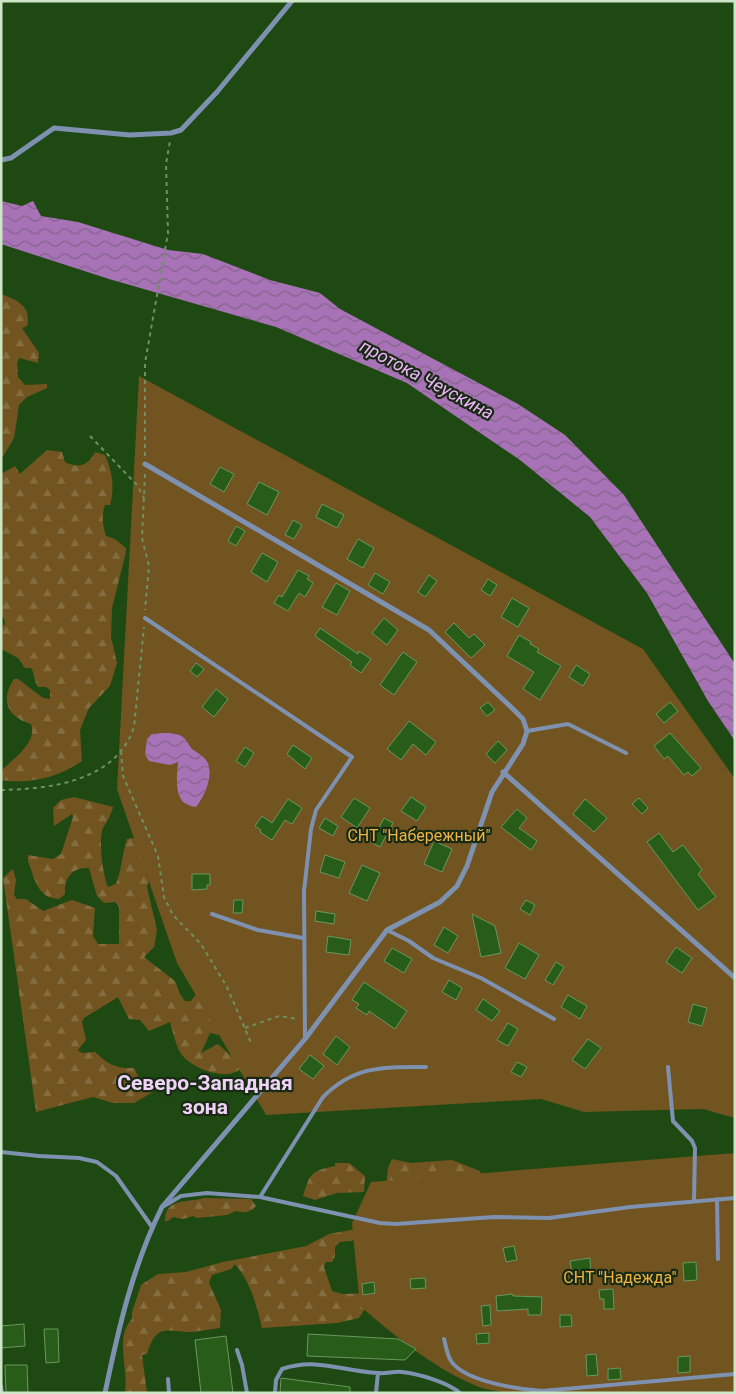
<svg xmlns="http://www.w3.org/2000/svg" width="736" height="1394" font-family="Roboto,sans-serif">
<defs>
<pattern id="forest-firs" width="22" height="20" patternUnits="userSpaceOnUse" patternTransform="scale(1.25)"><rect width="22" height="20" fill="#71541f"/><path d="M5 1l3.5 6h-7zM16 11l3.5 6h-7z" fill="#846d3e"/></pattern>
<pattern id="water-waves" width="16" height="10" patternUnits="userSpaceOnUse" patternTransform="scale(1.25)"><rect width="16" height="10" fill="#a873b6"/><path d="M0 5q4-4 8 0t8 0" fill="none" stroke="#83638b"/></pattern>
</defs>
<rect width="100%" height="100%" fill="#1f4913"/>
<!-- forest -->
<path fill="url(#forest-firs)" d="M1 294C17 300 32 306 27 326L22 328 39 353 38 363 19 358 17 363 18 377 25 385 47 384V388L27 397 19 405 14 438 1 460Z
M47 450 62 452 65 462C79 469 89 465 95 452L105 455C112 470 115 488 110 505H105C101 515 103 526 106 536L115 539 126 548V552L112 608 111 637 117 663 110 686 89 708 80 730 82 761C57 778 31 784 1 780V771C13 759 38 742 31 724 7 717 0 700 14 679H18L43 698 50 699V690L46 687H38C34 681 35 674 31 668H25L18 658 1 649V628L5 624 4 618H1V474L15 466 20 474Z
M74 797 113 807C111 815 107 821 103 828 98 839 103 876 108 887L116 884C122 869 122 854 127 839L133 838 143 843 152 872 147 887 157 930 154 947 144 957 175 981 180 994 185 1001H191L201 987 223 1036 210 1033 201 1053 218 1044 240 1064 241 1068C229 1082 192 1069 182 1055 176 1047 173 1032 170 1022L149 1031 140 1020 129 1019 118 997 84 1018 82 1022 86 1040 78 1050 82 1053 95 1052C107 1064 117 1069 134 1068L139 1078 149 1081 153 1092 134 1103H113L93 1097 36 1112 3 878 13 869 16 880 14 895 17 899H26L43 911 72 900 95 908 93 936 98 944H119V907L116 902 104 903 97 896 89 868C72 867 64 878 65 894L59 899C37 898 35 879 28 861V855L53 859 61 854 73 817 72 814 54 826 53 808 61 800Z
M392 1159 411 1163 452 1160 480 1171 482 1179 386 1184 388 1168Z
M335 1163H349L365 1176 364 1192 337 1193 315 1200 303 1196C310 1174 310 1171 335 1166Z
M204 1198 251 1199 256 1206C250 1213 244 1213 236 1211L227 1215 197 1218 193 1216 183 1219 173 1217 168 1221H165C165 1197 188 1203 204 1198Z
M356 1229 357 1240 340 1242 335 1247V1256L332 1262H326L324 1267 332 1291 342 1294 371 1293 368 1304 359 1318 337 1323 262 1328C257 1306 250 1281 235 1264L231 1269 212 1275 209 1283 221 1310 220 1328C211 1329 201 1331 192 1332 166 1332 157 1322 147 1354L142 1355 147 1393H125C129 1369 114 1337 132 1319V1312L141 1285 158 1274 186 1272 223 1262 306 1246 329 1234Z"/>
<!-- green -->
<path fill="#71541f" d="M139 376 643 649 735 779V1118L703 1109 584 1112 541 1099 266 1115 177 963 117 789Z
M735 1153V1393H509C499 1391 488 1390 479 1387 436 1370 395 1336 360 1306L352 1223 371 1182Z"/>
<!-- water -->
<path fill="url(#water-waves)" d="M1 201 22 206 33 201 41 216 78 222 168 250 203 254 270 280 320 293 340 309 518 404 565 435 624 495 735 664V741L708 701 647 593 590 517 520 460 407 383 276 327 109 279 1 244Z
M163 733C170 733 180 733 185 739 188 742 189 746 192 749 196 752 202 755 205 759 216 771 205 796 196 807 172 806 177 777 178 762L170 765 149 761 145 754 147 739 152 734Z"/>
<!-- building -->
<path fill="#285d19" stroke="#6b975f" d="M220 467 234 474 224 492 210 484Z
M259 482 279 492 267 515 247 504Z
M322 504 344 515 337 528 316 517Z
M293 520 302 525 294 539 285 535Z
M236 526 245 531 236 546 228 541Z
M358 539 374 548 363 568 347 559Z
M262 553 278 562 267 582 251 572Z
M298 570 309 576 307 579 313 583 305 597 299 593 288 611 274 603 279 595 282 597Z
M375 573 390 582 383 594 368 585Z
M429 575 437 581 425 597 418 592Z
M488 579 497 585 490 596 481 590Z
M336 583 350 591 337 615 322 607Z
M512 598 529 608 518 627 501 617Z
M384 618 398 630 387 645 372 633Z
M454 623 469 638 474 634 485 645 471 658 445 632Z
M320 628 358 654 359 651 371 659 361 673 350 665 352 662 315 636Z
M519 635 531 642 530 644 539 649 537 652 561 666 540 700 523 689 534 672 507 656Z
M403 652 417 662 394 695 380 685Z
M196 663 204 669 197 677 190 671Z
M576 665 590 674 583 686 569 677Z
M216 689 228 699 214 717 202 707Z
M488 702 495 710 487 716 480 708Z
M670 702 678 711 664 723 656 714Z
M409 721 436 742 426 755 413 744 401 760 387 749Z
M670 733 701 768 692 776 688 772 684 775 668 756 664 759 654 746Z
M498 741 507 750 495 763 486 754Z
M293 745 312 758 305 769 287 754Z
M245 747 254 753 245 767 236 761Z
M411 797 426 807 417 821 401 811Z
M354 798 370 808 357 828 341 817Z
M639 798 648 808 642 814 632 804Z
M288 799 302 808 292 824 285 820 272 840 260 832 261 830 255 826 262 816 272 823Z
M585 799 607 818 594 832 573 814Z
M517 809 527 818 519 828 537 841 531 850 501 827Z
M325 818 338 826 333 836 319 828Z
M384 818 393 823 380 847 371 842Z
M659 833 673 852 683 845 702 870 698 874 716 897 698 910 647 842Z
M434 841 452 849 442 872 424 864Z
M325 855 345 862 339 878 320 872Z
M362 865 380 873 367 901 349 893Z
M192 874H210V885H207V889L192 890Z
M234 900H243L242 913H233Z
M526 900 535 905 530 915 520 909Z
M316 911 335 914 334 924 315 921Z
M472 914 495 926 501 953 481 957Z
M444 927 458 936 448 953 434 945Z
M328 936 351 940 349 955 326 952Z
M519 943 539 955 525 979 505 968Z
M676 947 692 958 682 973 666 962Z
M392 948 412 959 404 973 384 961Z
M556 962 564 967 553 985 545 980Z
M449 980 462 988 456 1000 442 992Z
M364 982 407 1011 395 1029 369 1011 367 1015 356 1008 359 1004 352 1000Z
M568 995 587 1006 580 1019 561 1007Z
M483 999 500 1011 492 1021 476 1010Z
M693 1004 707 1008 702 1026 688 1022Z
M508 1023 518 1029 508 1046 497 1040Z
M336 1036 350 1047 337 1065 323 1054Z
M588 1039 601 1048 585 1069 572 1060Z
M310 1055 324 1066 313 1079 299 1069Z
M517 1062 527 1067 521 1077 511 1072Z
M514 1246 517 1260 506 1262 503 1248Z
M590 1258 591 1279 580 1281 578 1272 572 1273 570 1261Z
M696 1262 697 1280 684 1281 683 1263Z
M425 1278 426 1288 411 1289 410 1279Z
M374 1282 375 1293 363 1295 362 1284Z
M613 1289 614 1309H604V1299H600L599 1290Z
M512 1294 513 1296 542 1297 541 1315H528V1309L497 1311 496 1296Z
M490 1305 491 1325 483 1326 481 1306Z
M560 1315H571L572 1326 560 1327Z
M24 1324 25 1346 1 1348V1326Z
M44 1329H58L59 1362 46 1363Z
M489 1333V1343L477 1344 476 1334Z
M308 1334 398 1339 416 1349 405 1360 307 1356Z
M226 1336 233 1393H201L195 1340Z
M596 1354 598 1375 587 1376 586 1355Z
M690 1356V1372L678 1373V1357Z
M5 1365H27L28 1393H6Z
M620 1368 621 1379 608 1380V1369Z
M281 1378 350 1387V1393H280Z"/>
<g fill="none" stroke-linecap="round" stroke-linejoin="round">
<!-- path -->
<path stroke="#6e9064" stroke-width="2" stroke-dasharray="4 4" stroke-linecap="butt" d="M90 436 137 485 144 498
M145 456V363L168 233 166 164 170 141
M145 474 142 538 149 566 145 610
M121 751 123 776 158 856 164 897 173 915 201 944 227 987 252 1045
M1 790C49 789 116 782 134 727L144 627
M245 1028 279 1016 298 1019"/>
<!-- service -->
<path stroke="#7e91b0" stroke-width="4" d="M145 618 352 757 316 810 311 829 304 891 305 1039
M527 731 568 724 626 753
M212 914 258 930 303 938
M387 930 409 941 433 958 481 978 554 1019
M668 1067 673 1121 692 1141 695 1148 694 1201
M1 1152 39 1156 79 1158 97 1162 116 1176 152 1227
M260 1197 323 1097C355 1065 384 1067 426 1067
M717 1199 718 1259
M164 1206 181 1196 207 1193 260 1197 380 1223 396 1224 494 1217 549 1218 630 1207 735 1198
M444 1339C446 1346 447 1355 451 1361 465 1382 519 1389 542 1391L735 1374
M237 1350 242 1365 247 1393
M168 1379 169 1393
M1 1386 2 1393
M275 1393 276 1380 282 1369C318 1357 344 1372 378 1373 386 1374 394 1371 402 1372 419 1374 447 1382 460 1393
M376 1393 378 1373"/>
<!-- minor -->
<path stroke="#7e91b0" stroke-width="5" d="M1 160 11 158 54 128 130 135 171 133 181 130 217 92 292 1
M503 772 735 978
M105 1393C118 1330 133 1265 162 1207L305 1039 387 930 440 902 457 886 467 866 492 792 523 744 527 731 523 719 513 709 429 630 145 464"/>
</g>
<g text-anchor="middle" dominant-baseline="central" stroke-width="4.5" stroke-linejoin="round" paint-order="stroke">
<!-- park labels -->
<g font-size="16" fill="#f0b341" stroke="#182a13">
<text x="419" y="835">СНТ "Набережный"</text>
<text x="620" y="1277">СНТ "Надежда"</text>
</g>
<!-- water labels -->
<g font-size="18" font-style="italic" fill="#f0b7ff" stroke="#182a13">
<text transform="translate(427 379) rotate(28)">протока Чеускина</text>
</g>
<!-- district labels -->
<g font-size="21" font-weight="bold" fill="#f1d3f8" stroke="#182a13">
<text x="205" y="1083">Северо-Западная<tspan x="205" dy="24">зона</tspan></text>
</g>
</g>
<!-- border -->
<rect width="736" height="1394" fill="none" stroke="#cee6c8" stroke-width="5"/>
</svg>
